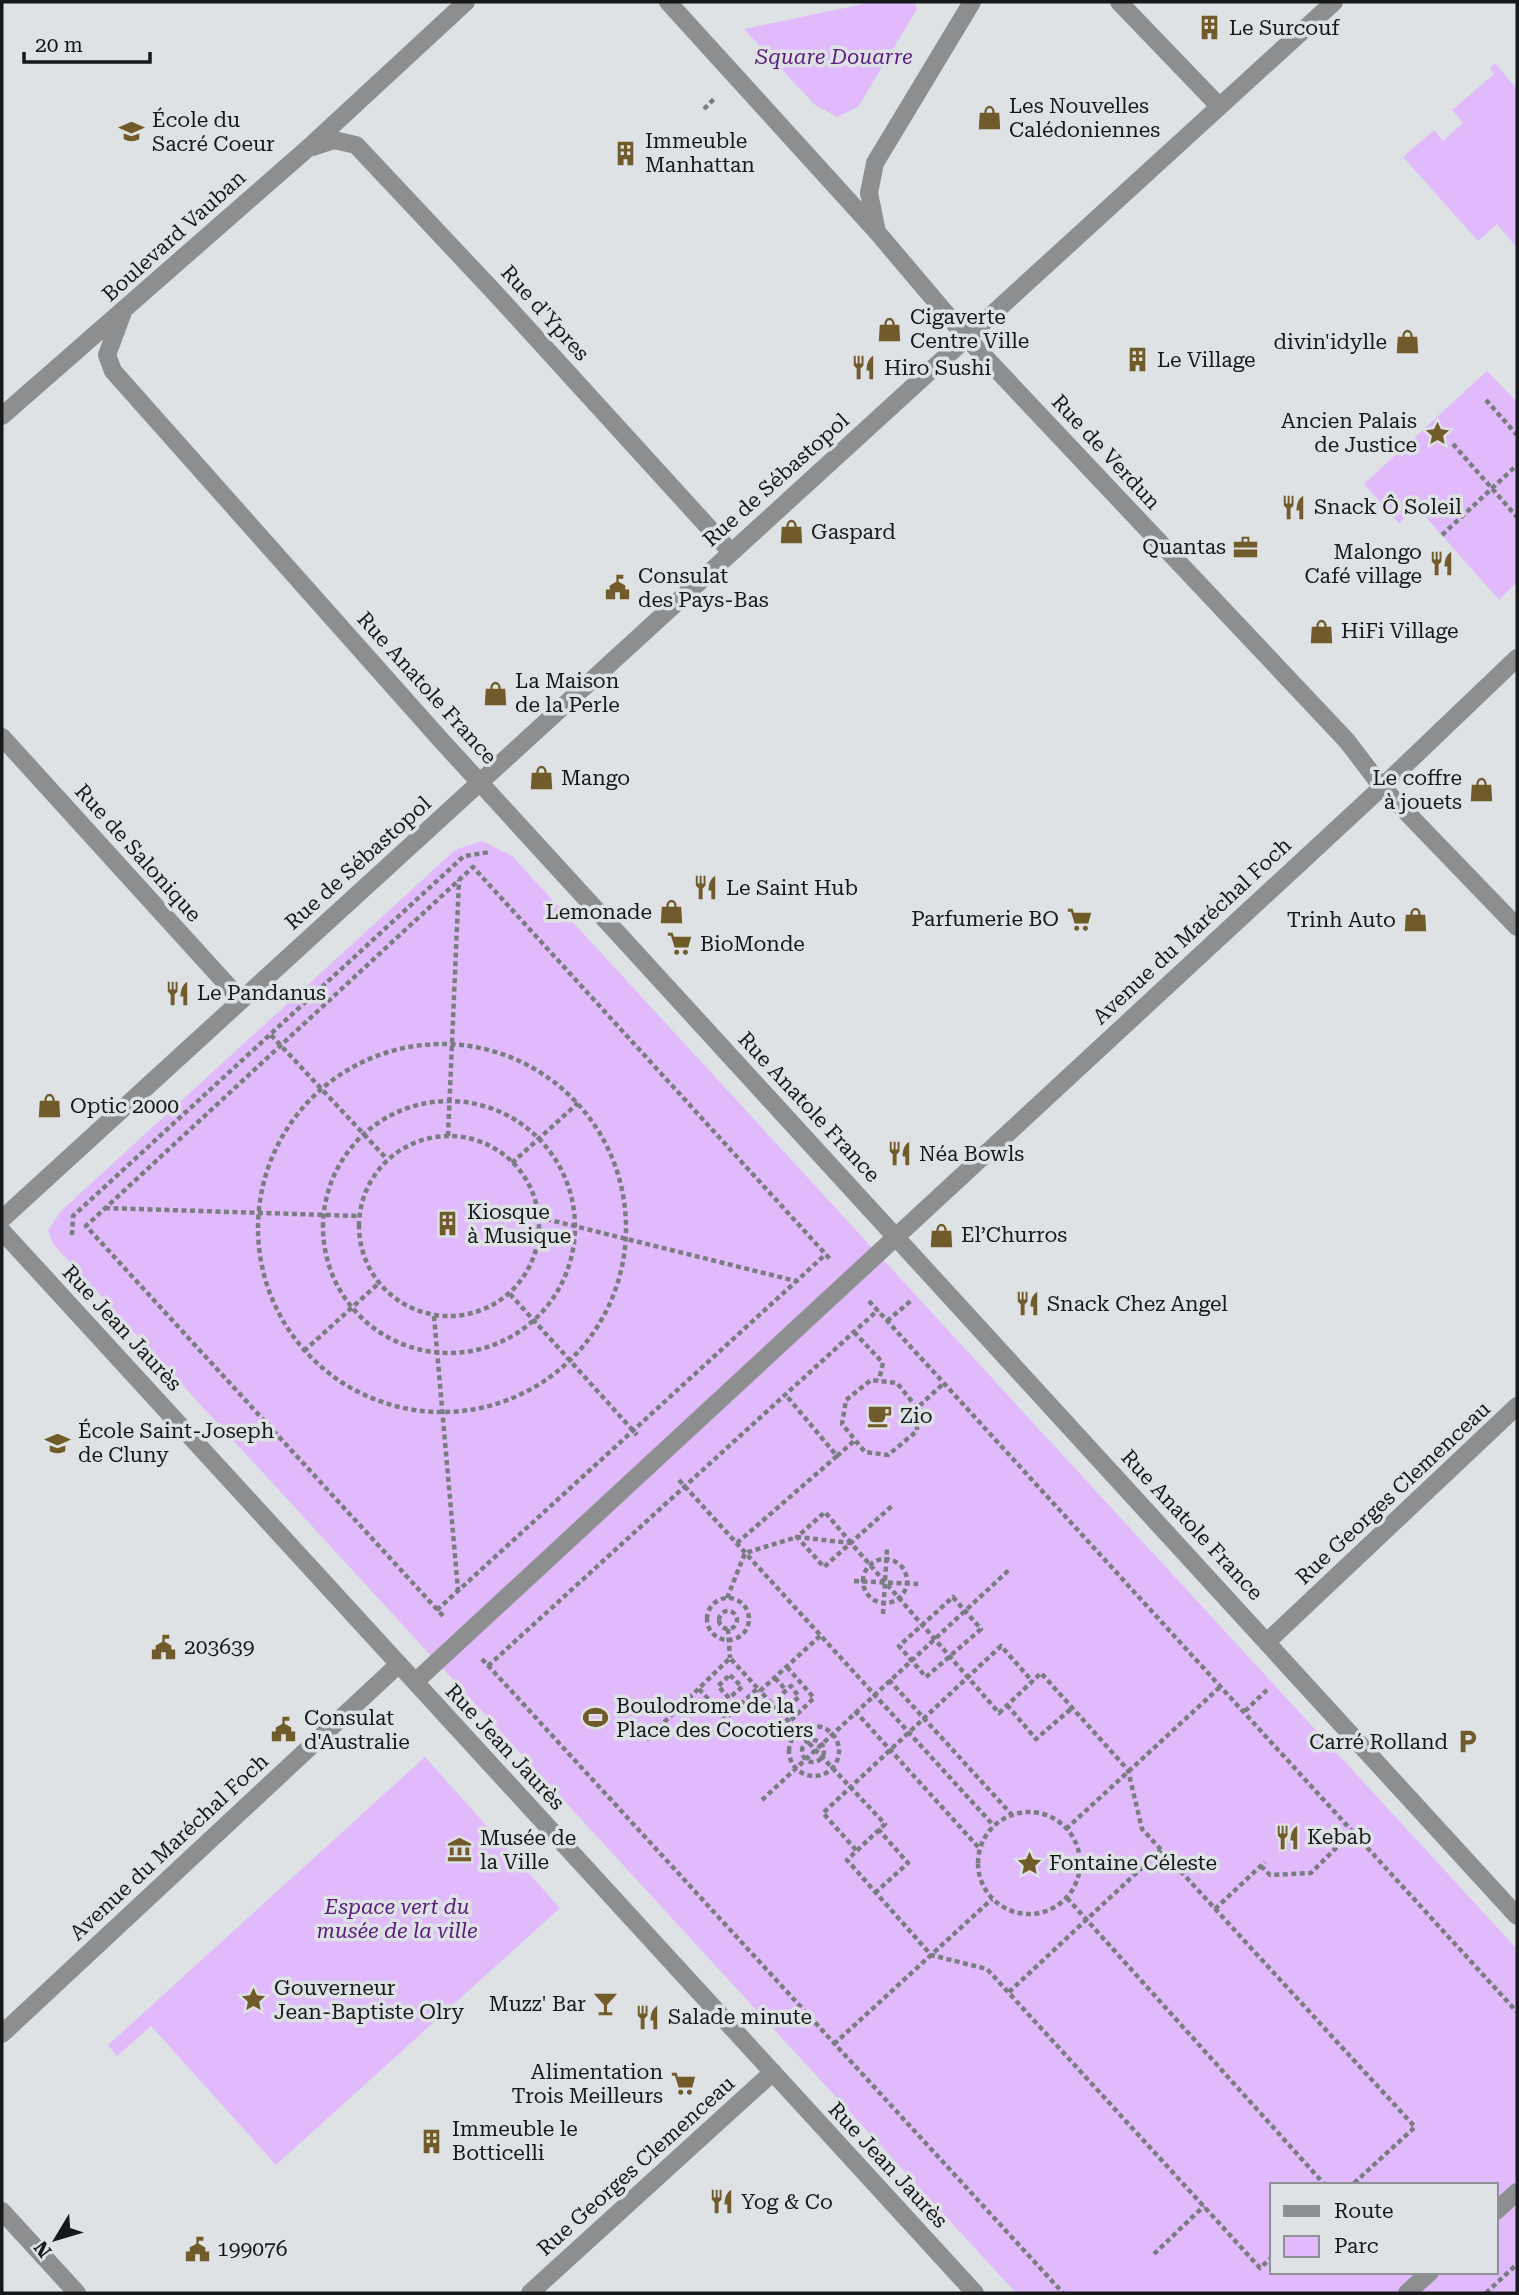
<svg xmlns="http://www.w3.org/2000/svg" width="1519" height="2295" font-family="'Roboto Serif',serif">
<rect width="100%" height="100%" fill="#dee2e5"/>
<!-- green -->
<path fill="#e0bafb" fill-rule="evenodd" d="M873 2H915L917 9 858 107 837 117 815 105 744 29Z
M1495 63 1517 89V248L1497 224 1478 241 1403 157 1434 130 1443 141 1463 123 1452 110 1494 74 1490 68Z
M1487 371 1517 402V582L1499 600 1417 507 1399 523 1364 484Z
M482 841 512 856 1517 1949V2293H1016L53 1244 48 1230 61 1211 455 850ZM1272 2185H1496V2272H1272Z
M425 1757 560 1908 276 2165 151 2026 117 2056 108 2045Z"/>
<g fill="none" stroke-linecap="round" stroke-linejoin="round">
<!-- path -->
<path stroke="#7a7d7f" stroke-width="4.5" stroke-dasharray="5 3.5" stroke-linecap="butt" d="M704 109 716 97
M1486 400 1517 435
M1453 444 1517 517
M1442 535 1517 465
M271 1035 387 1159
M258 1228a184 184 0 1 1 368 0a184 184 0 1 1-368 0Z
M323 1227a126 126 0 1 1 252 0a126 126 0 1 1-252 0Z
M448 1136 459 880
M359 1226a90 90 0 1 1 180 0a90 90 0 1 1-180 0Z
M512 1163 578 1103
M105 1208 359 1216
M538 1217 796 1281
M72 1235 73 1216 464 856 490 852
M510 1294 637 1435
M869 1301 1517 2012
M434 1316 458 1590
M887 1321 913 1299
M854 1332 883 1363 879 1380
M304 1351 379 1283
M917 1408 897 1383 871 1380 846 1400 842 1424 865 1452 888 1455 917 1431V1408L944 1383
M837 1456 854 1441
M679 1480 994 1826
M737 1543 837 1456 785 1394
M851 1543 825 1512 797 1537 824 1567 894 1504
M863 1581a22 22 0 1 1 44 0a22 22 0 1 1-44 0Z
M854 1581 918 1584
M953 1597 981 1629 926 1677 899 1646Z
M727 1598 745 1553 797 1537 851 1543 999 1713 1041 1673 1128 1770 1142 1829 1415 2127 1352 2185
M707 1619a21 21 0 1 1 42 0a21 21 0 1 1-42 0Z
M437 1610 826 1254
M719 1620a9 9 0 1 1 18 0a9 9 0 1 1-18 0Z
M883 1614 887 1549
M443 1616 86 1226 459 880 473 867 830 1259
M728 1629 730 1658
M820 1636 760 1691 885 1824 847 1860 931 1955 987 1969 1260 2268 1272 2257
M482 1659 1063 2293
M488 1666 878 1310
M787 1667 814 1698 789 1722
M730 1675 742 1687 729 1698 718 1686Z
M775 1678 786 1690
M889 1680 1012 1815
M699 1689 726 1718 758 1688
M1007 1705 1036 1739 1072 1708
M788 1706 799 1697 791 1686 780 1696 796 1715
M855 1711 980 1849
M1245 1711 1269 1688
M789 1751a25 25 0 1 1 50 0a25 25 0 1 1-50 0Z
M802 1751a11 11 0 1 1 22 0a11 11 0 1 1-22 0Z
M646 1740 730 1658 760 1691
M762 1800 1010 1569
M978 1863a51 51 0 1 1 102 0a51 51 0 1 1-102 0Z
M1066 1829 1220 1687
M856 1850 823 1813 1001 1646 1033 1682
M1261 1866 1270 1875 1311 1873 1353 1831
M875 1893 908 1863 878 1829
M1067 1898 1325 2185
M1215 1909 1265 1862
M1009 1992 1161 1850
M834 2044 992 1899
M1154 2254 1204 2206
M1486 2293 1517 2264"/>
<!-- minor -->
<path stroke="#8d8e8f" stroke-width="18" d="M668 2 877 232 966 337 1347 741 1382 787 1517 927
M1119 2 1219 106
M313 147 334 140 356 145 496 294 731 552
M877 232 869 193 875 163 972 2
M123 312 107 355 113 371 440 739 1517 1916
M2 416 307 149 466 2
M2 737 241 1000
M2 1219 1334 2
M2 1231 975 2293
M1268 1641 1517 1406
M415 1682 1382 787 1517 658
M2 2034 399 1664
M2 2211 77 2293
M1496 2211 1517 2192
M530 2293 773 2072
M1407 2293 1430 2272"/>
</g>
<!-- icons -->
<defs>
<symbol id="building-bare" viewBox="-9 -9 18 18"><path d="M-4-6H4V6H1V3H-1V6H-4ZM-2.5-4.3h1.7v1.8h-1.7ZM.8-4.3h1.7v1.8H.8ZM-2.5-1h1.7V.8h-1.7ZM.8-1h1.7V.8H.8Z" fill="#715b2b" stroke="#dee2e5" stroke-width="2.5" paint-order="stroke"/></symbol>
<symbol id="shop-bare" viewBox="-9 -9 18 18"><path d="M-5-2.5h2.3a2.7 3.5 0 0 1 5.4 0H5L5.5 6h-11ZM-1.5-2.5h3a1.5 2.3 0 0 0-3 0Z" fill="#715b2b" stroke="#dee2e5" stroke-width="2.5" paint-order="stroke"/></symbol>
<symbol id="school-bare" viewBox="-9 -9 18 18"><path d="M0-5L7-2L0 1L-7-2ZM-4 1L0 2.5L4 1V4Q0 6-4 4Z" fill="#715b2b" stroke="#dee2e5" stroke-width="2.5" paint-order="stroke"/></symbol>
<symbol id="restaurant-bare" viewBox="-9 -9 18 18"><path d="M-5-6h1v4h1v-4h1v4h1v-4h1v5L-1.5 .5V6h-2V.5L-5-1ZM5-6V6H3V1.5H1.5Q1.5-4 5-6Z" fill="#715b2b" stroke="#dee2e5" stroke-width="2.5" paint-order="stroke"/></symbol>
<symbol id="sight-bare" viewBox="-9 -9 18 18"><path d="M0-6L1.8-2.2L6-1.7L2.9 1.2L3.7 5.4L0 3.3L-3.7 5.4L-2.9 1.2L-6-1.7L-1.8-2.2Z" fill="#715b2b" stroke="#dee2e5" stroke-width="2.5" paint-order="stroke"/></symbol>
<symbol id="office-bare" viewBox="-9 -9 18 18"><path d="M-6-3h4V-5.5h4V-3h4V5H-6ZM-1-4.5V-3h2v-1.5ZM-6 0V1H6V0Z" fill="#715b2b" stroke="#dee2e5" stroke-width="2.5" paint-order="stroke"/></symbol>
<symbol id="civic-bare" viewBox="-9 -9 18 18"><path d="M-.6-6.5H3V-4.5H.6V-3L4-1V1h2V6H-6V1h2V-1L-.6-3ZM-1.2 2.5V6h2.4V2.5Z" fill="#715b2b" stroke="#dee2e5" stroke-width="2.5" paint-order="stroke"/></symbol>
<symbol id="supermarket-bare" viewBox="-9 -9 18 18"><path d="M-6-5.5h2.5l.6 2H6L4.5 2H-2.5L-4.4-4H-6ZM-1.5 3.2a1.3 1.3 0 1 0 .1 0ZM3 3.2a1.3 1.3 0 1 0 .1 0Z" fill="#715b2b" stroke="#dee2e5" stroke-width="2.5" paint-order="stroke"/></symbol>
<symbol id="cafe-bare" viewBox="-9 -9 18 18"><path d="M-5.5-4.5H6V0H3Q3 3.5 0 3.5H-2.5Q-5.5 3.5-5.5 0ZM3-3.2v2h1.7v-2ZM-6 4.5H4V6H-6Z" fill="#715b2b" stroke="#dee2e5" stroke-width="2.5" paint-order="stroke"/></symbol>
<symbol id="stadium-bare" viewBox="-9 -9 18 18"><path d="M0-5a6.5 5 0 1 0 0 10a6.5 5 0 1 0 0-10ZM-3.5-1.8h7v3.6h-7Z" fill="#715b2b" stroke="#dee2e5" stroke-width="2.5" paint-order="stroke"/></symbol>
<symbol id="parking-bare" viewBox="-9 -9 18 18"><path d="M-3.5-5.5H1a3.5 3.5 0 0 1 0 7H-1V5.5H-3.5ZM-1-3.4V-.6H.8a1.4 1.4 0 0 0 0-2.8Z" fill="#715b2b" stroke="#dee2e5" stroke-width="2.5" paint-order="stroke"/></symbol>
<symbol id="museum-bare" viewBox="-9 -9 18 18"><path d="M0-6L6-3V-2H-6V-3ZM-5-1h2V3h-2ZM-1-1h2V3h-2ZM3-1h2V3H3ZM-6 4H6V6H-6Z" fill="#715b2b" stroke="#dee2e5" stroke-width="2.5" paint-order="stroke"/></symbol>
<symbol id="bar-bare" viewBox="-9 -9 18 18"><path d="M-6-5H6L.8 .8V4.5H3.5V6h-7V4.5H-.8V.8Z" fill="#715b2b" stroke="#dee2e5" stroke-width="2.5" paint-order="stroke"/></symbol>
</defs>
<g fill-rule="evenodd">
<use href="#building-bare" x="1192" y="10" width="35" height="35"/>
<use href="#shop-bare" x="972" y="100" width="35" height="35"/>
<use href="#school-bare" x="114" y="114" width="35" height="35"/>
<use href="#building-bare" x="608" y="136" width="35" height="35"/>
<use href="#shop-bare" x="872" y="312" width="35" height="35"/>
<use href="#shop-bare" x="1390" y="324" width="35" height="35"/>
<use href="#building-bare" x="1120" y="342" width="35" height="35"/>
<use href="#restaurant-bare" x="846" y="350" width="35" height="35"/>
<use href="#sight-bare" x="1420" y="416" width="35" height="35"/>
<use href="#restaurant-bare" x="1276" y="490" width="35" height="35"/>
<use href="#shop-bare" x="774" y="514" width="35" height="35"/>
<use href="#office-bare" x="1228" y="530" width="35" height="35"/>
<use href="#restaurant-bare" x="1424" y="546" width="35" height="35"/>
<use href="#civic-bare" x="600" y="570" width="35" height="35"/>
<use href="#shop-bare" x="1304" y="614" width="35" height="35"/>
<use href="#shop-bare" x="478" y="676" width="35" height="35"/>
<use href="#shop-bare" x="524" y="760" width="35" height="35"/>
<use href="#shop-bare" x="1464" y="772" width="35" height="35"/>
<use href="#restaurant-bare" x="688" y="870" width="35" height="35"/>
<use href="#shop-bare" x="654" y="894" width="35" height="35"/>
<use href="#supermarket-bare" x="1062" y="902" width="35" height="35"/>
<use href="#shop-bare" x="1398" y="902" width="35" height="35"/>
<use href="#supermarket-bare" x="662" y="926" width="35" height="35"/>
<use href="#restaurant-bare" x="160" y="976" width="35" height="35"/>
<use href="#shop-bare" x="32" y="1088" width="35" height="35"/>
<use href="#restaurant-bare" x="882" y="1136" width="35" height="35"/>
<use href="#building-bare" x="430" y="1206" width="35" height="35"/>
<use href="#shop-bare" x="924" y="1218" width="35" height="35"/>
<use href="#restaurant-bare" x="1010" y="1286" width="35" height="35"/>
<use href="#cafe-bare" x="862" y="1398" width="35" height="35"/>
<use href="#school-bare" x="40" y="1426" width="35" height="35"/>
<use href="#civic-bare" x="146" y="1630" width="35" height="35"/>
<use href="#stadium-bare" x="578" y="1700" width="35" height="35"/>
<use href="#civic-bare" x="266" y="1712" width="35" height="35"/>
<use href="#parking-bare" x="1450" y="1724" width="35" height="35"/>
<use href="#restaurant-bare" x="1270" y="1820" width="35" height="35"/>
<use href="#museum-bare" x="442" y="1832" width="35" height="35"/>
<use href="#sight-bare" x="1012" y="1846" width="35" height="35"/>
<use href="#sight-bare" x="236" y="1982" width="35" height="35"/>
<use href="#bar-bare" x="588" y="1986" width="35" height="35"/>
<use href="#restaurant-bare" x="630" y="2000" width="35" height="35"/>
<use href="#supermarket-bare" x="666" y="2066" width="35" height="35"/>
<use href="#building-bare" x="414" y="2124" width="35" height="35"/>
<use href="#restaurant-bare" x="704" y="2184" width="35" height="35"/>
<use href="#civic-bare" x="180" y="2232" width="35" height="35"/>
</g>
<g text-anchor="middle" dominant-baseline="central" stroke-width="7" stroke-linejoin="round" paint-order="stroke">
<!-- poi labels -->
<g font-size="21" fill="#171819" stroke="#dee2e5" text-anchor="start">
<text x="1229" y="28">Le Surcouf</text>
<text x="1009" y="106">Les Nouvelles<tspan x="1009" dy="24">Calédoniennes</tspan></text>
<text x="152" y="120">École du<tspan x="152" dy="24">Sacré Coeur</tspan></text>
<text x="645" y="141">Immeuble<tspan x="645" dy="24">Manhattan</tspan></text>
<text x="910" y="317">Cigaverte<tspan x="910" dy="24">Centre Ville</tspan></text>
<text x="1387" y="342" text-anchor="end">divin'idylle</text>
<text x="1157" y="360">Le Village</text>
<text x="884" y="368">Hiro Sushi</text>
<text x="1417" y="421" text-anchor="end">Ancien Palais<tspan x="1417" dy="24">de Justice</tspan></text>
<text x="1314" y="507">Snack Ô Soleil</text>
<text x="811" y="532">Gaspard</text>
<text x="1226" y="547" text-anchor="end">Quantas</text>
<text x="1422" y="552" text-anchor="end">Malongo<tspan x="1422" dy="24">Café village</tspan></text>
<text x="638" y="576">Consulat<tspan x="638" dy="24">des Pays-Bas</tspan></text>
<text x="1341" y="631">HiFi Village</text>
<text x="515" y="681">La Maison<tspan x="515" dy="24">de la Perle</tspan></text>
<text x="561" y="778">Mango</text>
<text x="1462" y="778" text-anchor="end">Le coffre<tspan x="1462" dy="24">à jouets</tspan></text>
<text x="726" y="888">Le Saint Hub</text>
<text x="652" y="912" text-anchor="end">Lemonade</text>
<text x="1059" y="919" text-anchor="end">Parfumerie BO</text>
<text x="1396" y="920" text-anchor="end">Trinh Auto</text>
<text x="700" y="944">BioMonde</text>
<text x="197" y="993">Le Pandanus</text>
<text x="70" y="1106">Optic 2000</text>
<text x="919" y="1154">Néa Bowls</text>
<text x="467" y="1212">Kiosque<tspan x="467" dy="24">à Musique</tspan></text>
<text x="961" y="1235">El’Churros</text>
<text x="1047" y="1304">Snack Chez Angel</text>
<text x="900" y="1416">Zio</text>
<text x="78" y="1431">École Saint-Joseph<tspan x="78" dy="24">de Cluny</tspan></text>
<text x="184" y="1647">203639</text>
<text x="616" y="1706">Boulodrome de la<tspan x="616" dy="24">Place des Cocotiers</tspan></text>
<text x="304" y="1718">Consulat<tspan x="304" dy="24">d'Australie</tspan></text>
<text x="1448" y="1742" text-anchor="end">Carré Rolland</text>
<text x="1307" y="1837">Kebab</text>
<text x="480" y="1838">Musée de<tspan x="480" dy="24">la Ville</tspan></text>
<text x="1049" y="1863">Fontaine Céleste</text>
<text x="274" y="1988">Gouverneur<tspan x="274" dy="24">Jean-Baptiste Olry</tspan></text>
<text x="586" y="2004" text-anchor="end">Muzz' Bar</text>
<text x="668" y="2017">Salade minute</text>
<text x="663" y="2072" text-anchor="end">Alimentation<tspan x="663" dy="24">Trois Meilleurs</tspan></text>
<text x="452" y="2129">Immeuble le<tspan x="452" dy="24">Botticelli</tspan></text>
<text x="741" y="2202">Yog &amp; Co</text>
<text x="217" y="2249">199076</text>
</g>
<!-- park labels -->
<g font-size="21" font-style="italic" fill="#5b1d7c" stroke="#dee2e5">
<text x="834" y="57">Square Douarre</text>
<text x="397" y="1907">Espace vert du<tspan x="397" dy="24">musée de la ville</tspan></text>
</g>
<!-- street labels -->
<g font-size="21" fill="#171819" stroke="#dee2e5">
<text transform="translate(174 236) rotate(-42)">Boulevard Vauban</text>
<text transform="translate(545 313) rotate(48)">Rue d'Ypres</text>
<text transform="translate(1106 452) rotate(47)">Rue de Verdun</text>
<text transform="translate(776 480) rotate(-42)">Rue de Sébastopol</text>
<text transform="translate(427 688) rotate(48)">Rue Anatole France</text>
<text transform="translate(138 853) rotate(48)">Rue de Salonique</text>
<text transform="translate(358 863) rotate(-42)">Rue de Sébastopol</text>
<text transform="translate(1192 931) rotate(-43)">Avenue du Maréchal Foch</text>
<text transform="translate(809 1107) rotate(47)">Rue Anatole France</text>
<text transform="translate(122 1328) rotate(47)">Rue Jean Jaurès</text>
<text transform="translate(1393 1493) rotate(-43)">Rue Georges Clemenceau</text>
<text transform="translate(1192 1525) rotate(47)">Rue Anatole France</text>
<text transform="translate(505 1747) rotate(47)">Rue Jean Jaurès</text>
<text transform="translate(169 1847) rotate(-43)">Avenue du Maréchal Foch</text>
<text transform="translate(888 2165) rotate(47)">Rue Jean Jaurès</text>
<text transform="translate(636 2166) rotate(-42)">Rue Georges Clemenceau</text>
</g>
</g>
<!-- border -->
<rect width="1519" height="2295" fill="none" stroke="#171819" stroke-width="7"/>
<!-- legend -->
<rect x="1270" y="2183" width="228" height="91" fill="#dee2e5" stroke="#8e9193" stroke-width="2"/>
<rect x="1284" y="2206" width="35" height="10" fill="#8d8e8f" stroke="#8e9193" stroke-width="2"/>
<text x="1334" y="2218" font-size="21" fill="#171819">Route</text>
<rect x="1284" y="2236" width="35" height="21" fill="#e0bafb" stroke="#8e9193" stroke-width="2"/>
<text x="1334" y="2253" font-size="21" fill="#171819">Parc</text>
<!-- north arrow -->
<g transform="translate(56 2239) rotate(232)" stroke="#dee2e5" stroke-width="5" paint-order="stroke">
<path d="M0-5L12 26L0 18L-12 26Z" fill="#171819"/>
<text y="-10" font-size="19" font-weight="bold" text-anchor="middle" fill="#171819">N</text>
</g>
<!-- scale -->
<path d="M24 52v10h126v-10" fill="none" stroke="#171819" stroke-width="3.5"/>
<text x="35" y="52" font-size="21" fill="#171819" stroke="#dee2e5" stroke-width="5" paint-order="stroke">20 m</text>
</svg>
